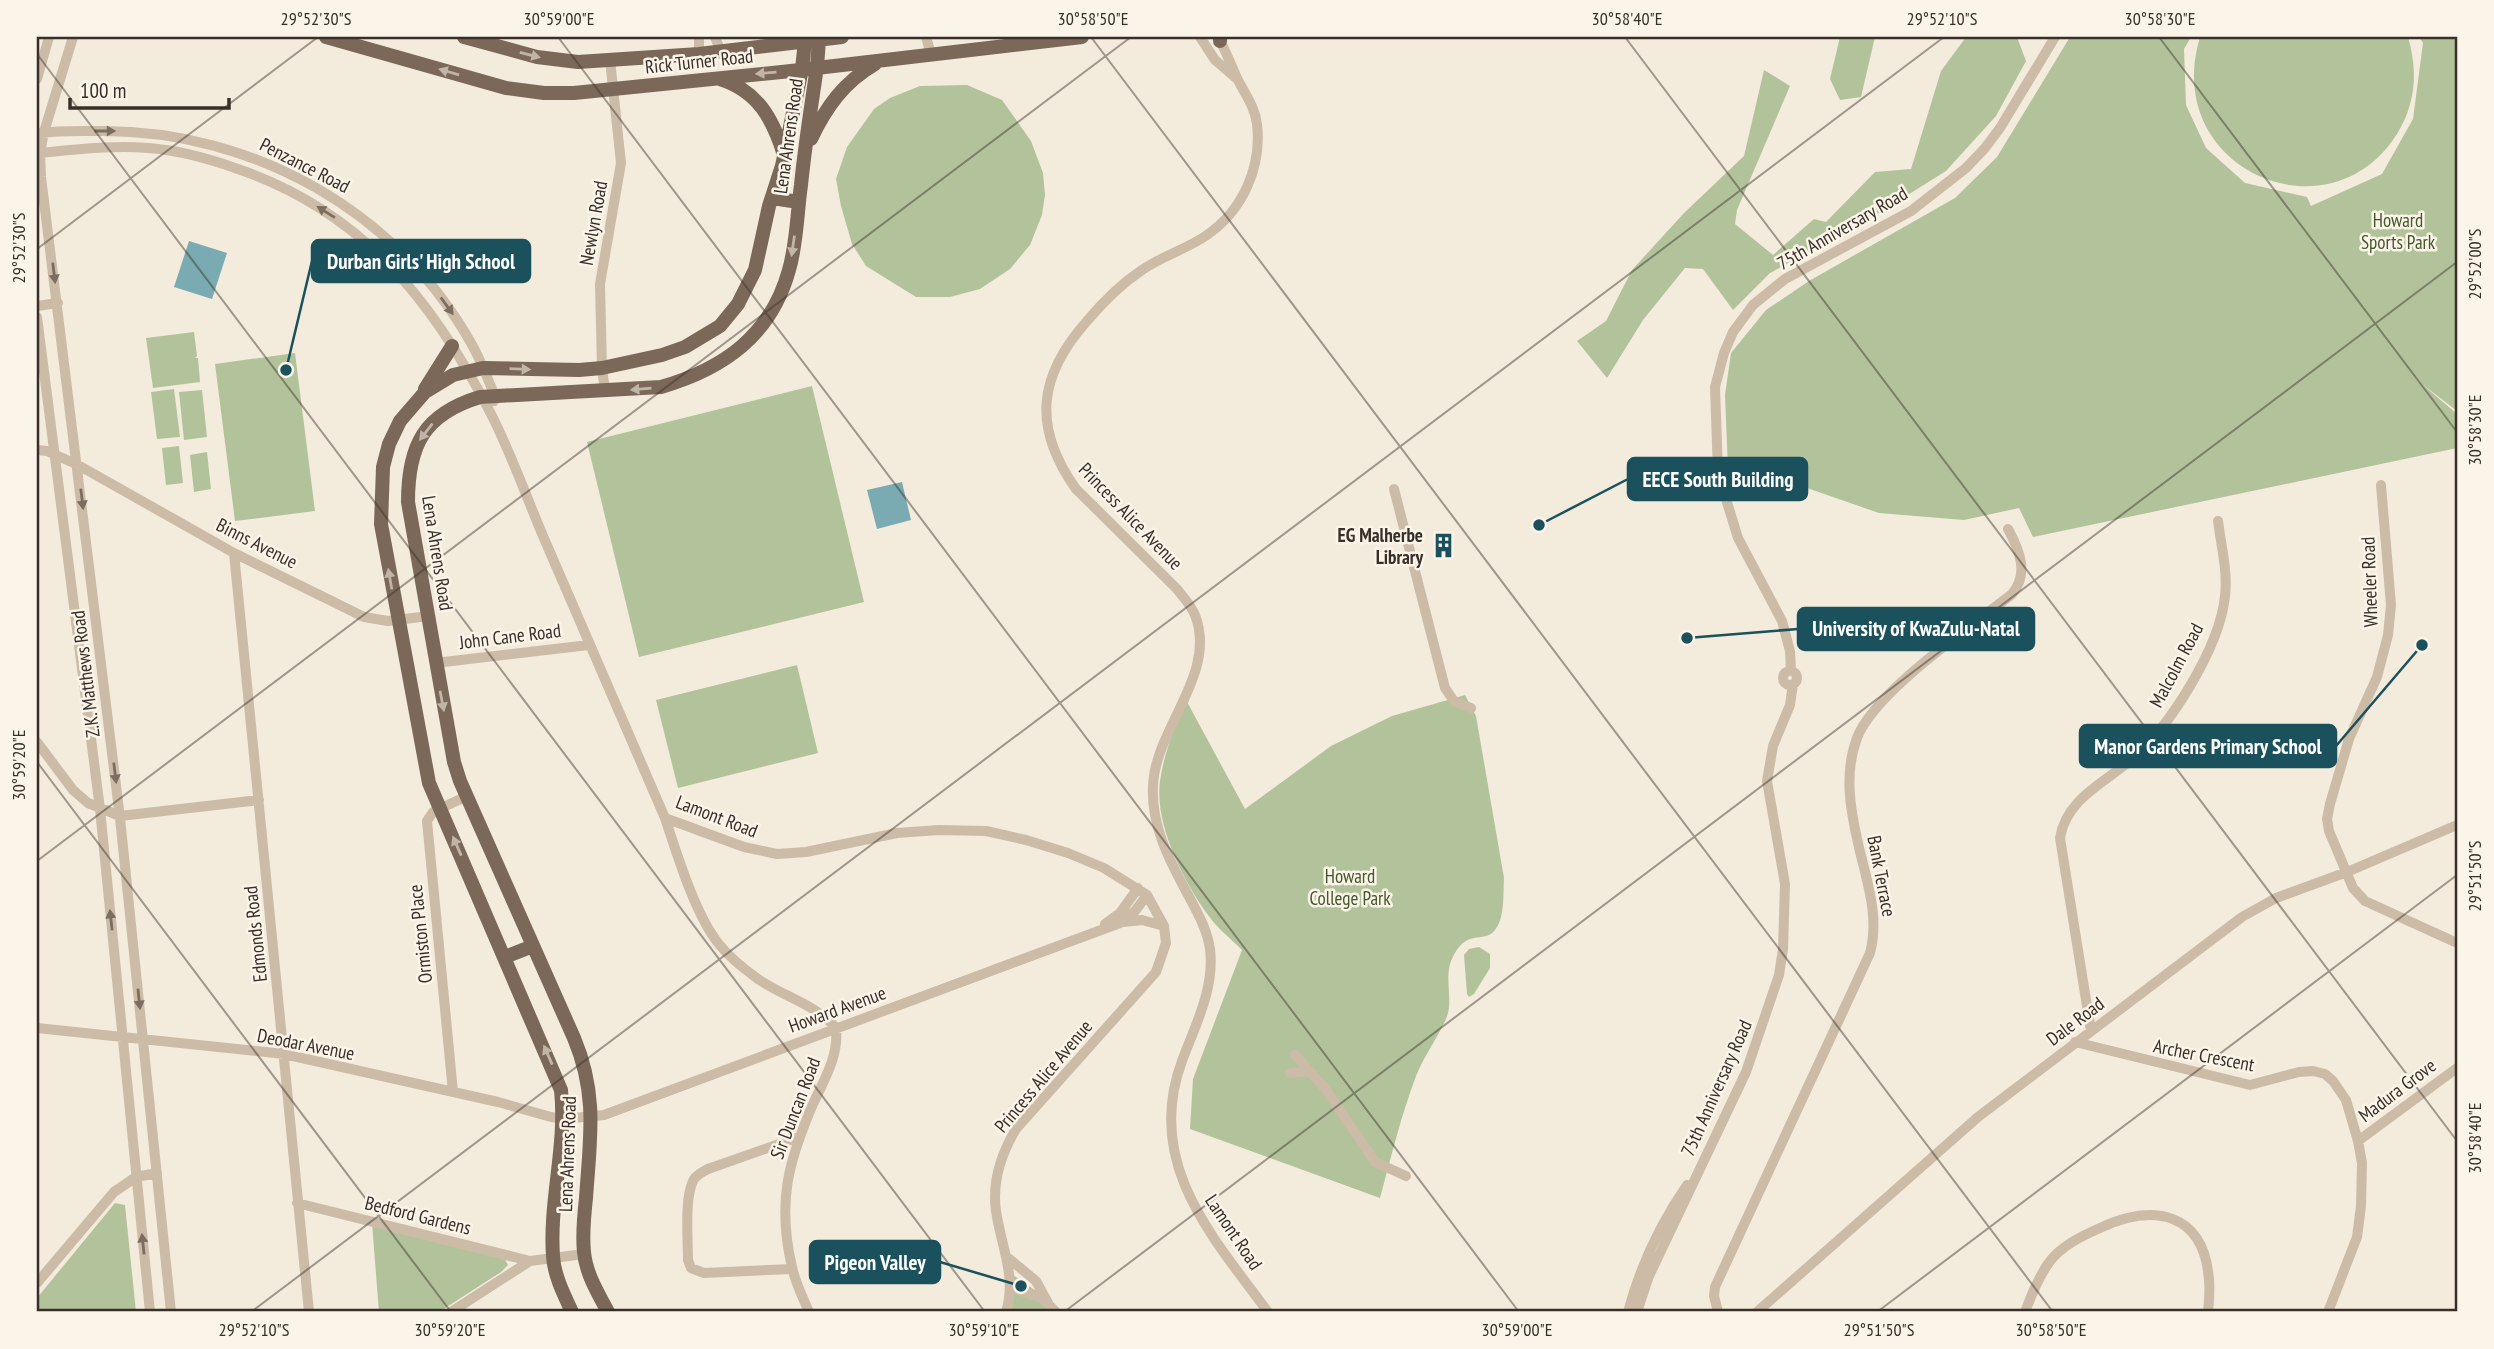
<svg xmlns="http://www.w3.org/2000/svg" width="2494" height="1349" font-family="'PT Sans Narrow',sans-serif">
<rect width="100%" height="100%" fill="#f3ebdc"/>
<!-- green -->
<path fill="#b2c39b" d="M1840 37H1875L1861 97 1840 100 1830 79Z
M1966 37H2017L2026 61 1996 116 1946 171 1855 228 1770 273 1733 310 1703 269 1685 268 1643 320 1607 378 1577 341 1606 321 1632 270 1684 213 1744 156 1764 70 1790 86 1737 210 1735 224 1773 255 1814 219 1826 222 1875 172 1911 169 1941 71Z
M2070 37H2191L2184 49 2186 105 2206 148 2245 183 2307 197 2311 206 2382 174 2413 119 2423 43 2419 37H2457V411L2422 384 2457 414V448L2033 537 2019 508 1964 520 1879 513 1781 479 1728 469 1725 395 1731 353 1766 310 1809 281 1955 198 1997 157Z
M2200 37H2408C2418 71 2416 103 2397 134 2329 242 2160 169 2200 37Z
M967 85 1002 100 1031 141 1043 173 1045 195 1042 215 1030 245 1010 269 980 289 950 297H916L866 266 852 244 841 206 836 179 847 147 874 109 890 98 920 86Z
M194 332 197 356 195 358H198L200 382 153 388 146 338Z
M295 353 315 511 235 521 215 364Z
M812 386 864 602 639 657 587 442Z
M174 389 180 437 157 439 151 392Z
M202 390 207 437 184 440 179 392Z
M179 446 183 483 166 485 162 448Z
M207 452 211 489 194 492 190 455Z
M797 665 818 753 678 788 656 700Z
M1465 695 1476 716 1504 878C1503 893 1505 918 1495 930 1483 945 1466 926 1451 961 1444 980 1454 1001 1446 1019 1437 1039 1424 1056 1416 1076 1401 1116 1391 1157 1380 1198L1190 1129 1193 1079 1242 950C1231 939 1217 928 1208 915 1184 882 1154 824 1160 781 1164 753 1175 726 1186 700L1245 809 1331 746 1392 716Z
M1479 947 1490 954V968L1474 994 1469 997 1467 994 1464 955 1469 949Z
M115 1203 125 1205 136 1312H37V1298Z
M372 1223 504 1258 508 1265 501 1272 439 1312H379Z
M1013 1275 1049 1300 1058 1312H1006Z"/>
<!-- water -->
<path fill="#7aaab2" d="M189 241 227 253 212 299 174 287Z
M902 482 911 520 877 529 867 490Z"/>
<g fill="none" stroke-linecap="round" stroke-linejoin="round">
<!-- minor -->
<path stroke="#ccbca7" stroke-width="10" d="M73 37 44 132 40 153 41 177 120 818 171 1312
M715 37 721 52
M926 37 931 54
M1200 37 1215 60 1236 78
M1218 37C1226 51 1231 65 1238 80 1245 94 1255 107 1257 124 1262 167 1243 210 1207 235 1187 249 1162 256 1142 270 1121 284 1103 302 1087 321 1038 376 1032 427 1076 489L1177 589C1183 597 1191 605 1195 615 1218 674 1155 728 1153 786 1151 824 1168 858 1186 891 1196 910 1207 928 1210 949 1215 988 1195 1026 1182 1061 1144 1163 1212 1236 1268 1312
M699 54V37
M37 79 49 37
M40 133C61 130 82 131 103 131 253 131 397 211 471 343 481 360 487 378 495 396L494 401
M37 153C74 150 111 145 148 148 178 150 207 158 235 168 361 210 433 300 491 414 511 453 526 496 543 536 583 630 624 724 665 818L744 847 777 854 806 852 897 833 939 830 986 831 1026 840 1068 853 1104 868 1147 895 1164 926 1166 943 1156 972 1016 1129C1001 1154 992 1182 996 1211 1001 1246 1017 1277 1006 1312
M37 306 58 303
M37 317 100 809 150 1312
M605 391 602 368 600 284 621 163 610 60
M37 450 47 451 78 465 234 553 364 617 388 621 429 616
M2381 485 2391 605 2388 635 2377 677 2349 739 2330 804 2327 819 2329 831 2353 888 2365 901 2457 943
M1394 489 1445 688 1454 701 1471 708
M234 553 309 1312
M435 663 589 645
M1791 671 1790 651 1782 621 1738 538 1718 473 1715 387 1724 353 1733 332 1753 305 1785 279 1911 211 1966 168 1985 148 2000 128 2055 37
M1783 678a7 7 0 1 1 14 0a7 7 0 1 1-14 0Z
M37 742 73 790 88 803 120 816 259 800
M665 818C677 854 695 914 718 943 729 957 744 969 758 979 784 997 815 1004 836 1028 839 1056 824 1080 813 1104 788 1162 777 1203 792 1267 795 1282 803 1298 809 1312
M1123 922 1142 920 1164 926
M1105 924 1120 913 1138 888
M37 1028 284 1054 498 1102 551 1117 564 1119 604 1115 1120 923 1135 911 1147 895
M2091 1031 2060 838C2066 800 2102 784 2130 761 2169 729 2220 647 2225 596 2228 572 2221 545 2218 521
M2075 1042 2250 1085 2299 1072 2313 1071 2325 1074 2333 1081 2346 1100 2358 1141 2362 1163 2361 1206 2357 1237 2328 1312
M1295 1055 1309 1071
M1290 1073 1309 1071 1325 1088 1375 1162 1406 1176
M453 1092 427 821 433 812 467 796
M2358 1141 2457 1068
M297 1203 530 1261 584 1254
M1007 1257 1036 1281 1048 1303
M792 1269 704 1273 691 1268 688 1260C688 1240 684 1196 694 1179 698 1174 702 1172 708 1169L799 1137
M37 1283 114 1192 136 1177 157 1173
M1010 1287 1042 1298 1056 1312
M451 1312 530 1261
M1628 1312C1640 1267 1660 1224 1687 1185
M1637 1312 1649 1276 1746 1072 1779 975 1783 949 1785 884 1767 781 1773 746 1790 705 1793 684
M1718 1312 1714 1296 1715 1287 1870 953C1880 916 1866 879 1858 843 1850 808 1844 773 1857 738 1874 692 1972 626 2012 594 2029 574 2020 551 2008 529
M1757 1312 1978 1117 2242 917 2276 898 2347 872 2457 825
M2025 1312C2031 1296 2038 1278 2048 1264 2060 1246 2082 1236 2100 1228 2154 1203 2204 1212 2209 1280 2210 1290 2209 1302 2208 1312"/>
<!-- major -->
<path stroke="#7b6858" stroke-width="14" d="M326 37 506 88 544 93H574L791 71 1082 37
M464 37 537 57 578 62 699 54 842 37
M1220 37V41
M720 79C758 91 773 119 784 155
M811 139C826 107 844 82 875 64
M772 198 799 202
M425 389 452 346
M505 957 533 946
M572 1312C564 1295 554 1275 553 1256 549 1201 567 1146 561 1090L429 783 381 524 383 467 389 444 400 421 425 392 453 375 483 368 579 370 602 368 662 355 685 347 720 326 738 304 755 270 769 206 782 166 802 69 805 41
M608 1312C598 1293 586 1274 584 1252 582 1234 584 1216 586 1198 590 1139 598 1095 574 1038L460 781 454 762 408 502C408 445 424 414 480 397L661 387C723 369 771 336 789 270 797 243 797 213 801 185 805 145 811 107 817 67L819 40"/>
</g>
<!-- one-way arrows -->
<defs><path id="oneway-solid" d="M-6-.8H1V-3.2L6.5 0L1 3.2V.8H-6Z" transform="scale(1.75)"/></defs>
<g fill="#c1b5a8">
<use href="#oneway-solid" transform="translate(530 55) rotate(14)"/>
<use href="#oneway-solid" transform="translate(449 72) rotate(-164)"/>
<use href="#oneway-solid" transform="translate(766 73) rotate(175)"/>
<use href="#oneway-solid" transform="translate(793 246) rotate(98)"/>
<use href="#oneway-solid" transform="translate(520 369) rotate(2)"/>
<use href="#oneway-solid" transform="translate(641 389) rotate(175)"/>
<use href="#oneway-solid" transform="translate(426 432) rotate(128)"/>
<use href="#oneway-solid" transform="translate(390 579) rotate(-100)"/>
<use href="#oneway-solid" transform="translate(442 701) rotate(79)"/>
<use href="#oneway-solid" transform="translate(457 846) rotate(-114)"/>
<use href="#oneway-solid" transform="translate(548 1055) rotate(-114)"/>
</g>
<g fill="#7b6e61">
<use href="#oneway-solid" transform="translate(105 131)"/>
<use href="#oneway-solid" transform="translate(326 212) rotate(-148)"/>
<use href="#oneway-solid" transform="translate(54 273) rotate(83)"/>
<use href="#oneway-solid" transform="translate(447 306) rotate(54)"/>
<use href="#oneway-solid" transform="translate(82 499) rotate(83)"/>
<use href="#oneway-solid" transform="translate(115 773) rotate(83)"/>
<use href="#oneway-solid" transform="translate(111 920) rotate(-96)"/>
<use href="#oneway-solid" transform="translate(139 999) rotate(84)"/>
<use href="#oneway-solid" transform="translate(143 1244) rotate(-96)"/>
</g>
<!-- ticks -->
<path fill="none" stroke="#382f28" stroke-width="2" stroke-opacity="0.45" d="M558 37 1519 1312M1091 37 2053 1312M1625 37 2457 1141M2159 37 2457 432M37 54 985 1312M37 249 318 37M37 762 451 1312M37 861 1131 37M251 1312 1944 37M1064 1312 2457 262M1877 1312 2457 875"/>
<!-- icons -->
<defs>
<symbol id="building-bare" viewBox="-9 -9 18 18"><path d="M-4-6H4V6H1V3H-1V6H-4ZM-2.5-4.3h1.7v1.8h-1.7ZM.8-4.3h1.7v1.8H.8ZM-2.5-1h1.7V.8h-1.7ZM.8-1h1.7V.8H.8Z" fill="#1b515c" stroke="#fbf4e9" stroke-width="2.5" paint-order="stroke"/></symbol>
</defs>
<g fill-rule="evenodd">
<use href="#building-bare" x="1426" y="528" width="35" height="35"/>
</g>
<g text-anchor="middle" dominant-baseline="central" stroke-width="5" stroke-linejoin="round" paint-order="stroke">
<!-- street labels -->
<g font-size="19" fill="#382f28" stroke="#fbf4e9">
<text transform="translate(699 61) rotate(-6)">Rick Turner Road</text>
<text transform="translate(788 136) rotate(-82)">Lena Ahrens Road</text>
<text transform="translate(305 165) rotate(27)">Penzance Road</text>
<text transform="translate(593 223) rotate(-80)">Newlyn Road</text>
<text transform="translate(1842 228) rotate(-30)">75th Anniversary Road</text>
<text transform="translate(1131 516) rotate(46)">Princess Alice Avenue</text>
<text transform="translate(257 543) rotate(27)">Binns Avenue</text>
<text transform="translate(438 553) rotate(81)">Lena Ahrens Road</text>
<text transform="translate(2369 582) rotate(-92)">Wheeler Road</text>
<text transform="translate(510 636) rotate(-7)">John Cane Road</text>
<text transform="translate(2176 665) rotate(-62)">Malcolm Road</text>
<text transform="translate(85 674) rotate(-97)">Z.K. Matthews Road</text>
<text transform="translate(717 816) rotate(21)">Lamont Road</text>
<text transform="translate(1882 876) rotate(79)">Bank Terrace</text>
<text transform="translate(255 934) rotate(-96)">Edmonds Road</text>
<text transform="translate(420 934) rotate(-96)">Ormiston Place</text>
<text transform="translate(837 1009) rotate(-20)">Howard Avenue</text>
<text transform="translate(2075 1021) rotate(-37)">Dale Road</text>
<text transform="translate(306 1044) rotate(11)">Deodar Avenue</text>
<text transform="translate(2204 1055) rotate(11)">Archer Crescent</text>
<text transform="translate(1043 1076) rotate(-50)">Princess Alice Avenue</text>
<text transform="translate(1716 1088) rotate(-66)">75th Anniversary Road</text>
<text transform="translate(2397 1090) rotate(-37)">Madura Grove</text>
<text transform="translate(795 1108) rotate(-69)">Sir Duncan Road</text>
<text transform="translate(567 1154) rotate(-88)">Lena Ahrens Road</text>
<text transform="translate(418 1215) rotate(14)">Bedford Gardens</text>
<text transform="translate(1234 1232) rotate(56)">Lamont Road</text>
</g>
<!-- park labels -->
<g font-size="19" fill="#43582b" stroke="#fbf4e9">
<text x="2398" y="220">Howard<tspan x="2398" dy="22">Sports Park</tspan></text>
<text x="1350" y="876">Howard<tspan x="1350" dy="22">College Park</tspan></text>
</g>
<!-- poi labels -->
<g font-size="19" font-weight="bold" fill="#382f28" stroke="#fbf4e9" text-anchor="end">
<text x="1423" y="535">EG Malherbe<tspan x="1423" dy="22">Library</tspan></text>
</g>
</g>
<!-- callouts -->
<path fill="none" stroke="#1b515c" stroke-width="2.5" d="M286 370L312 261M1539 525L1628 479M1687 638L1798 629M2422 645L2336 746M1021 1286L940 1262"/>
<g fill="#1b515c" stroke="#fbf4e9" stroke-width="2.5">
<circle cx="286" cy="370" r="7"/>
<circle cx="1539" cy="525" r="7"/>
<circle cx="1687" cy="638" r="7"/>
<circle cx="2422" cy="645" r="7"/>
<circle cx="1021" cy="1286" r="7"/>
</g>
<g fill="#1b515c" stroke="#1b515c" stroke-width="2.5">
<rect x="312" y="240" width="218" height="42" rx="7"/>
<rect x="1628" y="458" width="179" height="42" rx="7"/>
<rect x="1798" y="608" width="236" height="42" rx="7"/>
<rect x="2080" y="725" width="256" height="42" rx="7"/>
<rect x="810" y="1241" width="130" height="42" rx="7"/>
</g>
<g font-size="21" text-anchor="middle" font-weight="bold" fill="#fff">
<text x="421" y="269">Durban Girls' High School</text>
<text x="1718" y="487">EECE South Building</text>
<text x="1916" y="636">University of KwaZulu-Natal</text>
<text x="2208" y="754">Manor Gardens Primary School</text>
<text x="875" y="1270">Pigeon Valley</text>
</g>
<!-- border -->
<rect width="2494" height="1349" fill="none" stroke="#fbf4e9" stroke-width="77"/>
<!-- scale -->
<path d="M70 98v10h159v-10" fill="none" stroke="#382f28" stroke-width="3.5"/>
<text x="80" y="98" font-size="21" fill="#382f28" stroke="#fbf4e9" stroke-width="5" paint-order="stroke">100 m</text>
<rect x="38" y="38" width="2418" height="1272" fill="none" stroke="#382f28" stroke-width="2.5"/>
<g font-size="18" text-anchor="middle" fill="#382f28">
<text x="316" y="25">29°52'30"S</text>
<text x="559" y="25">30°59'00"E</text>
<text x="1093" y="25">30°58'50"E</text>
<text x="1627" y="25">30°58'40"E</text>
<text x="1942" y="25">29°52'10"S</text>
<text x="2160" y="25">30°58'30"E</text>
<text transform="translate(19 248) rotate(-90)" y="6">29°52'30"S</text>
<text transform="translate(2475 264) rotate(-90)" y="6">29°52'00"S</text>
<text transform="translate(2475 430) rotate(-90)" y="6">30°58'30"E</text>
<text transform="translate(19 765) rotate(-90)" y="6">30°59'20"E</text>
<text transform="translate(2475 876) rotate(-90)" y="6">29°51'50"S</text>
<text transform="translate(2475 1138) rotate(-90)" y="6">30°58'40"E</text>
<text x="254" y="1336">29°52'10"S</text>
<text x="450" y="1336">30°59'20"E</text>
<text x="984" y="1336">30°59'10"E</text>
<text x="1517" y="1336">30°59'00"E</text>
<text x="1879" y="1336">29°51'50"S</text>
<text x="2051" y="1336">30°58'50"E</text>
</g>
</svg>
